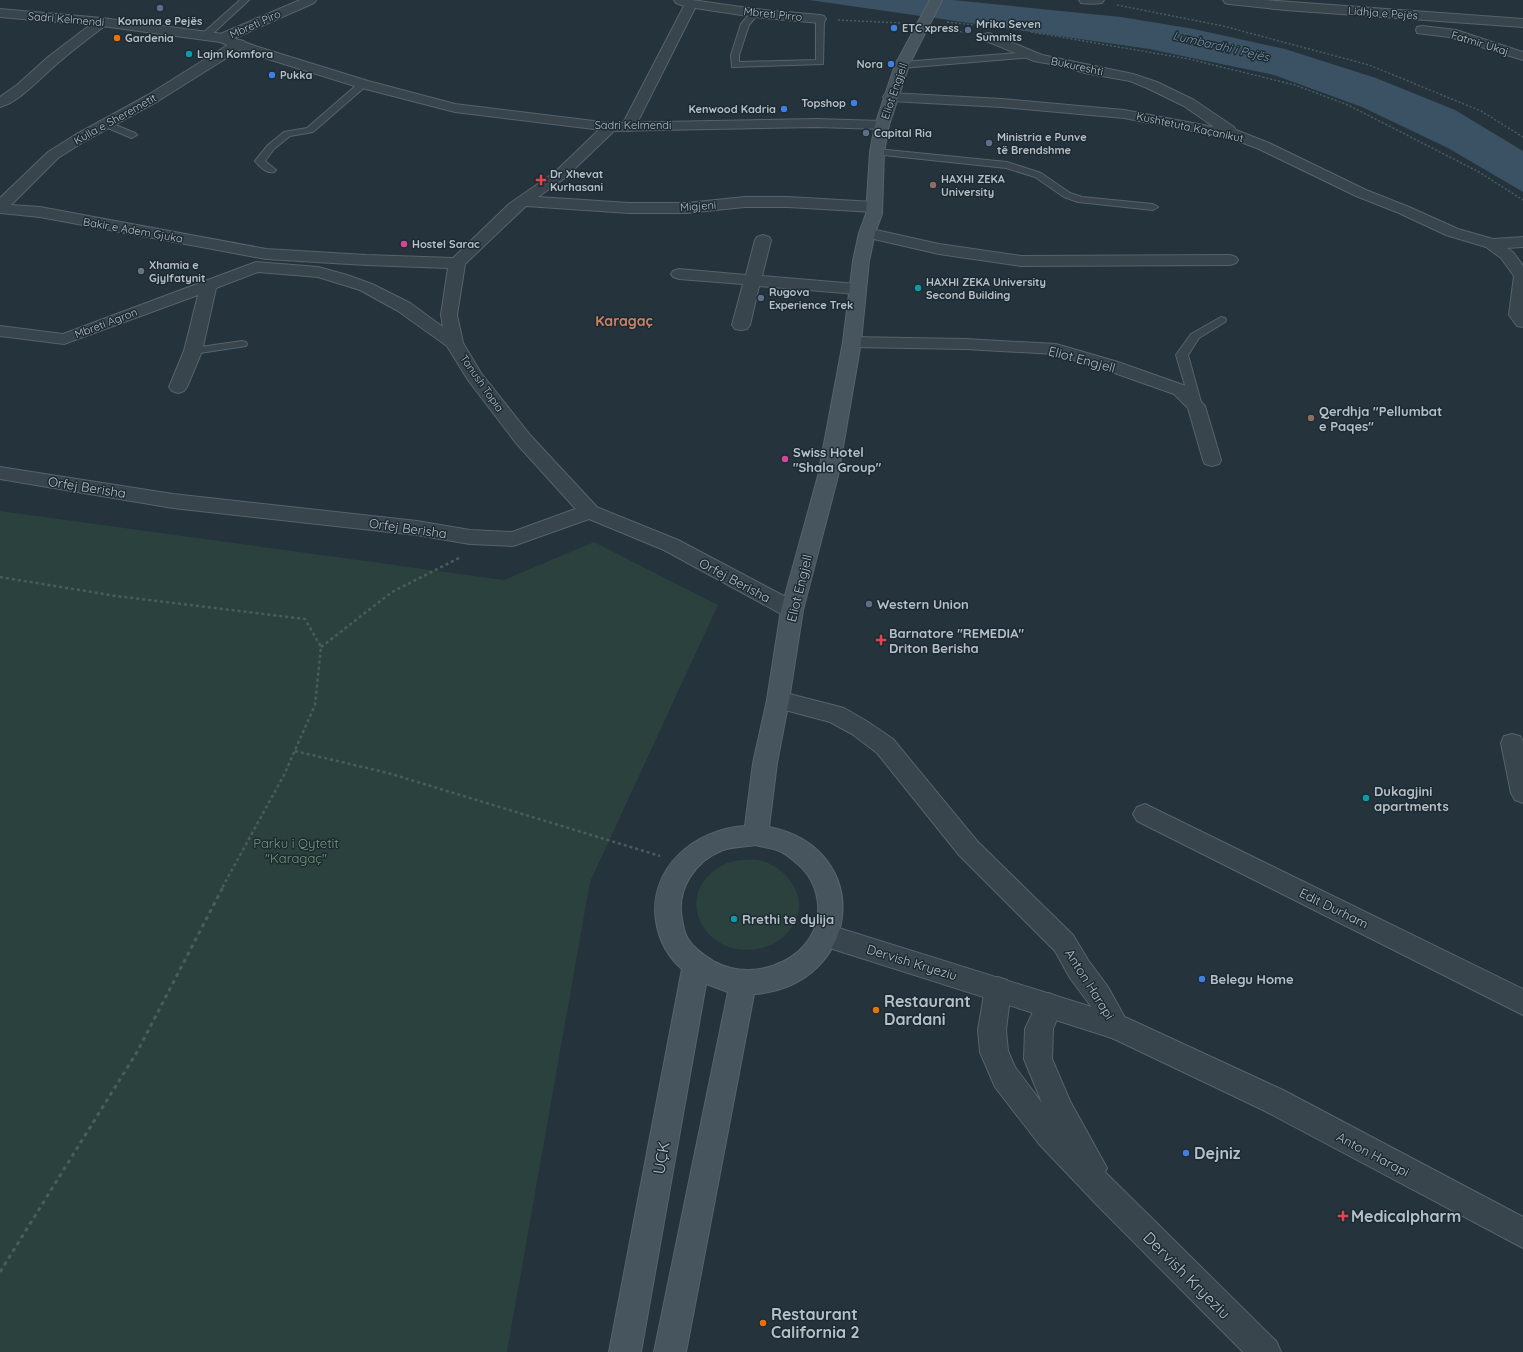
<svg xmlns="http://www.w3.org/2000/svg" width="1523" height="1352" font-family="Quicksand,sans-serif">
<rect width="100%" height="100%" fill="#25333c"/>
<!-- green -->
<path fill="#2a413e" d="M0 511 504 580 594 542 718 605 590 882 507 1352H0Z
M741 860C747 860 753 859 759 860 785 866 809 895 795 922 787 936 774 947 757 949 702 958 671 892 723 865 728 862 735 861 741 860Z"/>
<!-- water -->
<path fill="#3a5263" d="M809 0H953L1121 17 1194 29 1285 49 1376 78 1455 110 1523 151V192L1448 148 1362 107 1274 75 1149 49Z"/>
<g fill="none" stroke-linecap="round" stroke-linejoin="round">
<defs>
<path id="service" d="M240 0H249L209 37H203V33Z
M752 11H758L759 13 749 25 739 55V62L816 60V19L820 17 824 19 823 64 732 67 731 55 741 24Z
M1030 52 1034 55 1033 57 902 68 898 65 902 62Z
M363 81 367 84 366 86 313 132 290 136 274 149 265 161 276 170 274 172C267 174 260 167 255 161L268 145 284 132 307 128 360 82Z
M106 121 135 133 137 135 132 138 129 137 103 126 102 124 103 122Z
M877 149 1007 162 1041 173 1070 193 1082 197 1153 204 1158 207 1153 210 1078 202 1064 197 1035 177 1006 168 874 154 872 152 874 150Z
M1221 317 1225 318 1226 320 1225 322 1199 338 1188 355 1202 406 1200 409H1192L1176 355 1191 334Z
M242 341 246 342 247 344 246 346 193 354 187 351 193 348Z"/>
<path id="minor" d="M300 0H316L314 3 228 41H218L217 38 218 35Z
M674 0H692L755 9 820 15 824 16 826 19 824 22 820 23 755 17 695 8 635 127 633 130 628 131 623 130 621 127 684 6 676 3Z
M1079 0H1104L1102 3C1095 4 1088 4 1081 3Z
M1223 0H1264L1523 19V27L1285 10 1229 4 1225 3Z
M102 18 106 19 108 22 106 25C90 37 74 49 58 63 42 76 20 102 0 107V97L17 85 48 57 98 19Z
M1422 26 1456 30 1523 52V60L1449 37 1417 33 1416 30 1417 27Z
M989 33 1042 55 1133 74 1157 82 1194 100 1234 127 1236 130 1269 143 1366 190 1409 207 1458 229 1493 239 1523 237V247L1507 248 1513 252 1523 266V327L1517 326 1509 315 1514 276 1501 258 1486 247 1446 235 1399 213 1356 196 1259 149 1233 139 1124 118 1002 107 890 101 885 100 883 97 885 94 890 93 1002 99 1124 110 1214 127 1184 106 1147 88 1130 81 1085 73 1062 66 1034 61 984 40 983 37 984 34Z
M239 40 244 41 246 44 244 47 158 101 85 141 58 158 11 205 40 207 266 249 366 255 453 258 509 204 555 172 605 124 610 123 615 124 617 127 615 130 565 178 538 197 629 203H686L745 197H788L874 202 879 204 882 207 879 210 874 212 788 207H745L686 213H629L526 206 465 264 457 315 463 343 481 373 530 435 596 506 599 511 596 516 589 518 582 516 516 443 468 380 447 346 398 311 360 290 318 277 258 272 216 288 202 351 187 387 184 391 178 393 172 391 169 387 184 351 198 295 64 344 0 336V326L63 334 256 262 318 267 347 275 372 284 410 303 443 327 441 315 448 268 366 265 266 259 40 217 0 213V198L48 152 75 135 148 95 234 41Z
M867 228 939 244 1021 256 1230 255 1236 257 1238 260 1236 263 1230 265 1021 266 939 254 861 236 859 233 861 230Z
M763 235 769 237 771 240 762 276 857 284 863 286 865 289 863 292 857 294 759 286 750 325 747 329 741 330 735 329 732 325 743 284 679 279 673 277 671 274 673 271 679 269 746 275 755 240 757 237Z
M852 337 965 339 1056 344 1118 362 1186 386 1205 406 1221 460 1219 464 1212 466 1205 464 1203 460 1188 408 1174 394 1106 370 1055 354 965 349 852 347 846 346 843 342 846 338Z
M778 691 844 708 868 722 893 739 977 841 1073 935 1088 960 1108 987 1130 1027 1127 1036 1117 1040 1107 1036 1090 1005 1070 978 1055 951 959 855 877 753 852 734 830 722 770 706 767 700 770 694Z
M1512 734 1520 736 1523 742V803L1515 800 1511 793 1501 743 1504 736Z
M1145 804 1523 989V1015L1137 821 1133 814 1137 807Z
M998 977 1007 980 1011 989 1006 1030 1008 1051 1015 1067 1042 1103 1024 1059 1025 1029 1040 997 1049 993 1058 997 1062 1006 1053 1029 1052 1059 1070 1101 1107 1168 1105 1172 1276 1341 1281 1352H1243L1099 1207 1039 1144 995 1087 980 1052 978 1030 985 989 989 980Z"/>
<path id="tertiary" d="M0 9 102 18 223 34 255 46 368 81 455 104 610 123 816 119 882 121 887 122 889 125 887 128 882 129 816 127 610 131 455 112 358 87 245 52 220 42 102 26 0 17Z
M0 467 173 494 417 521 470 530 512 532 589 504 678 540 799 604 803 610 799 616 792 618 785 616 664 550 589 519 513 546 470 544 417 535 173 508 0 479Z
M826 924 1127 1018 1283 1090 1523 1217V1248L1263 1110 1112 1038 817 944 813 936 817 928Z"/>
<path id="secondary" d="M930 0H942L909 65 889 125 884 152 882 214 875 233 869 261 861 342 838 476 803 610 789 700 777 763 769 827C876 848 862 986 754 994L686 1352H654L728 992 706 984 641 1352H609L682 969C668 957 659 940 656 921 648 868 695 829 745 826L753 763 767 700 781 610 818 476 843 342 853 261 859 233 866 214 870 152 875 125 895 65ZM756 845C763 847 770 848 777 850 786 853 794 861 801 867 812 878 817 890 818 905 822 956 757 985 715 962 705 956 694 949 688 939 684 933 683 926 682 919 676 889 695 861 723 850 734 846 745 847 756 845Z"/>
</defs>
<!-- service casing -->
<use href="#service" stroke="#57636b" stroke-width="2"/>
<!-- minor casing -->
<use href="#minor" stroke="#57636b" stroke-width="2"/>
<!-- tertiary casing -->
<use href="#tertiary" stroke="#57636b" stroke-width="2"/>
<!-- secondary casing -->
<use href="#secondary" stroke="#57636b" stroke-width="2"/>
<!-- path-far2 -->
<path stroke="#495e5c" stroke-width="1.5" stroke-dasharray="2 2" stroke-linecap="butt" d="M1117 5 1223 26 1369 65 1481 111 1523 137
M838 20 901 23
M947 22 974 25
M944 29 968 33
M1031 32 1189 59 1295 85 1348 105 1479 172 1523 200"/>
<!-- path-far1 -->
<path stroke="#495e5c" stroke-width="2.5" stroke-dasharray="3 3" stroke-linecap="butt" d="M0 577 116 596 305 619 321 647 315 705 284 775 222 888
M321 647 392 592 459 558
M295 751 388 773 660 856"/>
<!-- path -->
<path stroke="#495e5c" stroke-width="3" stroke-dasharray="4 4" stroke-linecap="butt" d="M0 1272 137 1052 223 887"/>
<!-- service -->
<use href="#service" fill="#39454d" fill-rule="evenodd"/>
<!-- minor -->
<use href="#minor" fill="#39454d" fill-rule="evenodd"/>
<!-- tertiary -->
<use href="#tertiary" fill="#39454d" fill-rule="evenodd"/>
<!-- secondary -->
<use href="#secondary" fill="#47555f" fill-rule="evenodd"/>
</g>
<!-- markers -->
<g fill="#5c6f8a" stroke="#1e2a32" stroke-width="1.5">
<circle cx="160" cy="8" r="4"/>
<circle cx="968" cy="30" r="4"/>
<circle cx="866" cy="133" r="4"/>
<circle cx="989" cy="143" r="4"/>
<circle cx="761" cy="298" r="4"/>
<circle cx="869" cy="604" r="4"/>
</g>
<g fill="#3f7fe0" stroke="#1e2a32" stroke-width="1.5">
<circle cx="894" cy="28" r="4"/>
<circle cx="891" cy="64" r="4"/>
<circle cx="272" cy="75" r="4"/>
<circle cx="854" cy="103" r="4"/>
<circle cx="784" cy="109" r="4"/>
<circle cx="1202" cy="979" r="4"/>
<circle cx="1186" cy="1153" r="4"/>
</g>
<g fill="#e8710a" stroke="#1e2a32" stroke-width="1.5">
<circle cx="117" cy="38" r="4"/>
<circle cx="876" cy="1010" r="4"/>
<circle cx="763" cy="1323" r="4"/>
</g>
<g fill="#0f9aa8" stroke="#1e2a32" stroke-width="1.5">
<circle cx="189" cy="54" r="4"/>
<circle cx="918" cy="288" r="4"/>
<circle cx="1366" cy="798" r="4"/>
<circle cx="734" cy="919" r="4"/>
</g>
<g fill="#e0444e" stroke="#1e2a32" stroke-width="1.5">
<path d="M539 174h4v4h4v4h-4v4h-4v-4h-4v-4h4z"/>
<path d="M879 634h4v4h4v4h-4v4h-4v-4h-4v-4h4z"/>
<path d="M1341 1210h4v4h4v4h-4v4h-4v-4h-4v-4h4z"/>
</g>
<g fill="#8d6e63" stroke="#1e2a32" stroke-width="1.5">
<circle cx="933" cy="185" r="4"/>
<circle cx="1311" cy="418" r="4"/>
</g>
<g fill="#d1479c" stroke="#1e2a32" stroke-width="1.5">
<circle cx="404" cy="244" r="4"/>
<circle cx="785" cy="459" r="4"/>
</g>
<circle fill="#6b7280" stroke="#1e2a32" stroke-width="1.5" cx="141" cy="271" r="4"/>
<g text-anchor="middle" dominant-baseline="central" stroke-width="3" stroke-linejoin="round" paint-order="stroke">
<!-- far-street labels -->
<g font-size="11" fill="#b5c0c8" stroke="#1e2a32">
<text transform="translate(1383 13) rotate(4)">Lidhja e Pejës</text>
<text transform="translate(773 14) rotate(6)">Mbreti Pirro</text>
<text transform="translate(66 19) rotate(5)">Sadri Kelmendi</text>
<text transform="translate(255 24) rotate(-24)">Mbreti Piro</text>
<text transform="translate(1480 43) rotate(17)">Fatmir Ukaj</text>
<text transform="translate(1077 66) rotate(12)">Bukureshti</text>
<text transform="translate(894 91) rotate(-71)">Eliot Engjell</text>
<text transform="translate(115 119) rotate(-29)">Kulla e Sheremetit</text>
<text x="633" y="125">Sadri Kelmendi</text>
<text transform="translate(1190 127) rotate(12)">Kushtetuta Kaçanikut</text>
<text transform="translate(698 206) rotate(-4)">Migjeni</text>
<text transform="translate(133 230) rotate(10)">Bakir e Adem Gjuka</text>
<text transform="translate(106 323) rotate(-21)">Mbreti Agron</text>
<text transform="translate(482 383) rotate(55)">Tanush Topia</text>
</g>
<!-- far-poi labels -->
<g font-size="11" font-weight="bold" fill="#b5c0c8" stroke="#1e2a32" text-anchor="start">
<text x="160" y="21" text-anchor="middle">Komuna e Pejës</text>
<text x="976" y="24">Mrika Seven<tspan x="976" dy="13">Summits</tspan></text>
<text x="902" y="28">ETC xpress</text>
<text x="125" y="38">Gardenia</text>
<text x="197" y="54">Lajm Komfora</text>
<text x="883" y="64" text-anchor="end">Nora</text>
<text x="280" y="75">Pukka</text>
<text x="846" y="103" text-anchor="end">Topshop</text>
<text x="776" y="109" text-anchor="end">Kenwood Kadria</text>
<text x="874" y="133">Capital Ria</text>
<text x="997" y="137">Ministria e Punve<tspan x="997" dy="13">të Brendshme</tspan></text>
<text x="550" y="174">Dr Xhevat<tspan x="550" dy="13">Kurhasani</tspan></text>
<text x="941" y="179">HAXHI ZEKA<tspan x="941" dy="13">University</tspan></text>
<text x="412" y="244">Hostel Sarac</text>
<text x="149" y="265">Xhamia e<tspan x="149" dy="13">Gjylfatynit</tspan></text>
<text x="926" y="282">HAXHI ZEKA University<tspan x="926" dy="13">Second Building</tspan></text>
<text x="769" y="292">Rugova<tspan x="769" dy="13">Experience Trek</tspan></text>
</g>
<!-- far-water labels -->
<g font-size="12" font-style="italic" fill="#7796aa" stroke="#1e2a32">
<text transform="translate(1221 46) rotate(13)">Lumbardhi i Pejës</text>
</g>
<!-- street labels -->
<g font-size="13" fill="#b5c0c8" stroke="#1e2a32">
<text transform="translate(1082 359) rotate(15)">Eliot Engjell</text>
<text transform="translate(87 487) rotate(9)">Orfej Berisha</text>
<text transform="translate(408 528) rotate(8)">Orfej Berisha</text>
<text transform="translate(735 580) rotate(28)">Orfej Berisha</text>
<text transform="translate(799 588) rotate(-76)">Eliot Engjell</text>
<text transform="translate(1334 908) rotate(26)">Edit Durham</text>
<text transform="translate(912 962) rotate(17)">Dervish Kryeziu</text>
<text transform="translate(1090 984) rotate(58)">Anton Harapi</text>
<text transform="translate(1373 1154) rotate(28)">Anton Harapi</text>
</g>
<!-- poi labels -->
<g font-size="13" font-weight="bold" fill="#b5c0c8" stroke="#1e2a32" text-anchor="start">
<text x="1319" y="411">Qerdhja "Pellumbat<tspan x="1319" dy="15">e Paqes"</tspan></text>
<text x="793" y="452">Swiss Hotel<tspan x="793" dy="15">"Shala Group"</tspan></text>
<text x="877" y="604">Western Union</text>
<text x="889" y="633">Barnatore "REMEDIA"<tspan x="889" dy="15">Driton Berisha</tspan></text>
<text x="1374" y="791">Dukagjini<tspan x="1374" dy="15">apartments</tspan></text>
<text x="742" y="919">Rrethi te dylija</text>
<text x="1210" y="979">Belegu Home</text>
</g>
<!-- park labels -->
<g font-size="13" fill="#749c76" stroke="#1e2a32">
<text x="296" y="843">Parku i Qytetit<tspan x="296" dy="15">"Karagaç"</tspan></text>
</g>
<!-- far-district labels -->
<g font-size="14" font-weight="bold" fill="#cf8268" stroke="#1e2a32">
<text x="624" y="321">Karagaç</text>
</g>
<!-- near-poi labels -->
<g font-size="16" font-weight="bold" fill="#b5c0c8" stroke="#1e2a32" text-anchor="start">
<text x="884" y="1001">Restaurant<tspan x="884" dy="18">Dardani</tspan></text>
<text x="1194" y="1153">Dejniz</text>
<text x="1351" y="1216">Medicalpharm</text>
<text x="771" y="1314">Restaurant<tspan x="771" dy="18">California 2</tspan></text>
</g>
<!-- near-street labels -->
<g font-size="16" fill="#b5c0c8" stroke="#1e2a32">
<text transform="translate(661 1158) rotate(-80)">UÇK</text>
<text transform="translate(1187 1275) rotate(45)">Dervish Kryeziu</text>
</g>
</g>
</svg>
